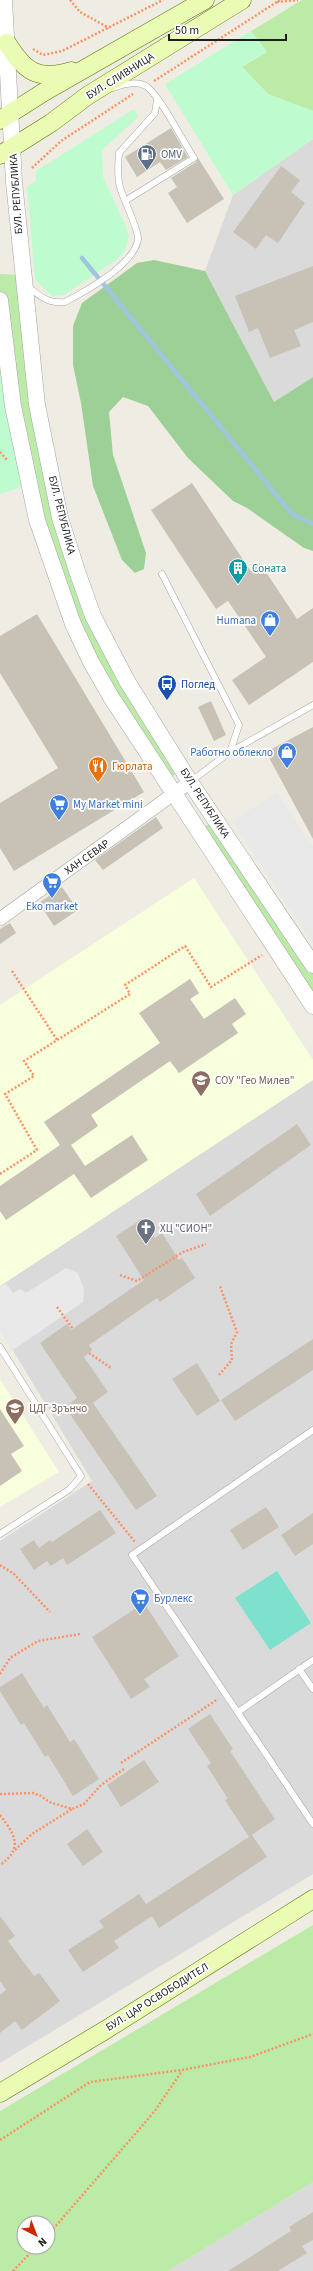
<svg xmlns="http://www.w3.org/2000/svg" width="313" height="2271" font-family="'Source Sans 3',sans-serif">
<rect width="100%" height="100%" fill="#efede3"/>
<!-- residential -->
<path fill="#dbdada" d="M313 139V377L274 402 205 271 233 195Z
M313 1080V1874L0 2063V1541L92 1481 0 1329V1286Z
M313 2182V2271H168Z"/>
<!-- education -->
<path fill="#f8ffdc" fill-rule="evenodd" d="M194 878 313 1060V1080L0 1286V1005ZM190 979 199 993 190 999 204 1019 235 998 232 1024 238 1033 179 1073 170 1061 91 1115 98 1126 71 1145 54 1136 44 1122 182 1028 171 1012 149 1027 140 1014Z
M0 1379 59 1472 0 1507Z"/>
<!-- grass -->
<path fill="#bbeba7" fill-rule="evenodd" d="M302 0H313V111L268 94 242 67 267 52 251 31Z
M0 274 22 275 37 405 77 571 182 769 165 782 111 697 55 573 0 303Z
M216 821 313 965V1006L197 830Z
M313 1925V2182L168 2271H0V2111ZM24 2223H48V2247H24Z"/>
<!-- forest -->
<path fill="#9cd096" d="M154 260 205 271 274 402 313 377V551L304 548 247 508 233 501 188 458 148 406 123 397 109 412 113 455 146 553 144 569 135 573 122 560 93 486 81 403 73 365V326L82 303 137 263Z"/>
<!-- park -->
<path fill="#befbce" d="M251 31 267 52 242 67 268 94 313 111V139L233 195 165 84Z
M134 109 138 117 102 150 103 177 124 222 129 236 125 251 116 260 64 295 52 296 35 280 27 187 36 181V171Z
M0 322 30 484 0 494Z"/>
<!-- pitch -->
<path fill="#7ee1ce" d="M277 1571 311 1623 270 1650 235 1598Z"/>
<!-- parking -->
<path fill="#e9e9e9" d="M277 792 313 846V944L232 821Z
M66 1268 78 1273 84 1290 83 1302 13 1350 0 1329V1287L6 1283 13 1293 20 1289 26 1293Z"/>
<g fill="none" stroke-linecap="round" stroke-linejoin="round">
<!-- stream -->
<path stroke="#a1c5de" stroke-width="4.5" d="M82 258 292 514 313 524"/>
</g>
<!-- building -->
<path fill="#c7c1b6" d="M171 128 188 157 166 170 160 162 137 177 125 157Z
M198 158 224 199 187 223 168 193 177 187 171 178 196 162Z
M281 166 300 180 291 192 305 203 278 243 266 235 256 249 233 232Z
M313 266V322L294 330 301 346 270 358 258 328 249 332 235 296Z
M192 483 250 570 260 563 297 619 313 608V662L249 705 232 680 266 657 228 601 216 609 151 510Z
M37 614 144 792 14 871 0 848V803L58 768 0 673V636Z
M211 701 226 735 214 741 198 707Z
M313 727V839L266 752Z
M156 817 163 828 103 870 95 860Z
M62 887 78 910 54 926 39 903Z
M10 923 16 933 0 944V929Z
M190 979 199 993 190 999 204 1019 235 998 246 1014 232 1024 238 1033 179 1073 170 1061 91 1115 98 1126 71 1145 85 1166 132 1135 148 1160 91 1198 74 1174 6 1220 0 1211V1186L60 1145 44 1122 160 1043 139 1013Z
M297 1124 311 1145 210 1216 196 1194Z
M142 1219 155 1238 162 1233 179 1260 182 1258 195 1278 160 1302 157 1298 89 1345 92 1350 84 1357 108 1392 93 1403 157 1496 136 1510 65 1407 77 1398 40 1343 67 1324 71 1330 144 1280 116 1236Z
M313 1339V1370L235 1421 221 1400Z
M197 1363 220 1401 197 1416 172 1379Z
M0 1409 24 1446 11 1454 22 1471 0 1486Z
M266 1507 279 1527 243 1550 230 1530Z
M100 1510 116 1533 67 1565 63 1558 51 1566 47 1561 34 1570 20 1549 34 1540 39 1548 50 1540 52 1542Z
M313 1513V1544L295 1556 281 1535Z
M144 1603 179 1656 144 1679 150 1687 131 1699 92 1637Z
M22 1673 44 1708 47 1705 70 1742 74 1739 99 1779 73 1796 48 1755 45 1757 24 1723 21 1725 0 1691V1687Z
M210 1714 233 1749 230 1751 275 1819 249 1837 225 1800 228 1799 207 1766 211 1763 188 1729Z
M144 1760 159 1782 121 1807 107 1785Z
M87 1829 103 1852 83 1866 67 1844Z
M252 1835 267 1857 159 1928 152 1916 114 1941 119 1948 83 1972 68 1950 104 1927 99 1921 139 1894 146 1904Z
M0 1916 15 1936 8 1941 34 1976 39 1973 60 2001 22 2030 15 2021 0 2033V1995L6 1990 0 1981Z
M313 2212V2240L302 2246 307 2253 278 2271H228L291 2231 289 2227Z"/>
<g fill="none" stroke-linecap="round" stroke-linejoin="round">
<defs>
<path id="service" d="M113 88C123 85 135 80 146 86 159 94 184 143 194 158L125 201
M27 286C40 296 48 304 65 302 86 291 135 264 138 239 139 230 123 199 120 187 117 177 118 164 119 153L155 113 157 99
M162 574 239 725 230 752
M190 782 230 752 313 705
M0 1347 81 1476 70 1489 0 1534
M313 1430 132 1555 313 1824
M299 1669 313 1689
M238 1712 313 1660"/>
<path id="minor" d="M0 919 190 782"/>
<path id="tertiary" d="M4 0 14 182 37 405 60 518 77 571 93 616 127 681 190 782 313 965
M0 300 13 406 37 520 73 624 91 662 111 697 313 1006"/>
<path id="secondary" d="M7 43C25 72 38 81 71 71
M0 120 44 92 205 0
M0 155 51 123 87 96 242 0
M0 2093 107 2029 313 1899"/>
</defs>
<!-- service casing -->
<use href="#service" stroke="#a4a4a4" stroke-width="7"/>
<!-- minor casing -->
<use href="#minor" stroke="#a4a4a4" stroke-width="14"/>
<!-- tertiary casing -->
<use href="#tertiary" stroke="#a4a4a4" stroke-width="17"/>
<!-- secondary casing -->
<use href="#secondary" stroke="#547701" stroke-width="19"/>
<!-- path -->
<path stroke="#fe9264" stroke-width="2.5" stroke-dasharray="2 2" stroke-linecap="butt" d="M70 0 80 12 109 28
M277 2 298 0
M33 49 43 55 62 51 163 0
M154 81 280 0
M32 168 61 141 133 94
M0 452 8 461
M12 971 57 1040
M0 1174 37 1150 5 1094 34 1076 24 1061 130 994 125 985 185 946 211 987 262 955
M120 1275 137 1281 183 1252 206 1244
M57 1307 73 1329
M89 1353 111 1368
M219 1375 232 1360 231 1344 237 1332 220 1286
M88 1484 135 1542
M0 1565 14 1574 50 1612
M0 1674 10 1658 38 1641 80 1634
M121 1763 218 1699
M0 1794 33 1793 41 1796 49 1802 72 1809 84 1804 101 1785 124 1769
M0 1815C15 1835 24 1848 0 1865
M15 1850 32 1834 72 1809
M0 2140 90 2082 182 2070 250 2057 313 2034
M48 2235 154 2112 182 2071
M13 2271 36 2247"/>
<!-- service -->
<use href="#service" stroke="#fff" stroke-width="6"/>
<!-- minor -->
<use href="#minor" stroke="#fff" stroke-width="13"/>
<!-- tertiary -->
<use href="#tertiary" stroke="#fff" stroke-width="16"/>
<!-- secondary -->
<use href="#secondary" stroke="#eafbb4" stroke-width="18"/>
</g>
<!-- icons -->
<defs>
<symbol id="fuel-pin" viewBox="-11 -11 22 30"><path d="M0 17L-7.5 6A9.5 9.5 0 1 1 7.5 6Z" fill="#5c6f8a" stroke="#fff"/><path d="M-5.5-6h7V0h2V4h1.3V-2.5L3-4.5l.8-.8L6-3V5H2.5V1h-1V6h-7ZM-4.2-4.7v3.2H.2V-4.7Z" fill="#fff"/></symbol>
<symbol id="building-pin" viewBox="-11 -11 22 30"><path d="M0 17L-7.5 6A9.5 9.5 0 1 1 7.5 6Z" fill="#0f9aa8" stroke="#fff"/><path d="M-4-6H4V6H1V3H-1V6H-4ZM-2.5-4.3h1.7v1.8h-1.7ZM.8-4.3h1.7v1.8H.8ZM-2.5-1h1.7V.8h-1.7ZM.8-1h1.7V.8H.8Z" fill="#fff"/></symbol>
<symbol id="shop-pin" viewBox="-11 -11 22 30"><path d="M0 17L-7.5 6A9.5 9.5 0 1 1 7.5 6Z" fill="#3f7fe0" stroke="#fff"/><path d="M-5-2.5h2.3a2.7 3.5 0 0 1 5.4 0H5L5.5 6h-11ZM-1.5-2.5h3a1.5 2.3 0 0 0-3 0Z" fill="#fff"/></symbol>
<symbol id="bus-pin" viewBox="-11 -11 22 30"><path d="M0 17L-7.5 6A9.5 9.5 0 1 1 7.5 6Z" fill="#1a4fb4" stroke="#fff"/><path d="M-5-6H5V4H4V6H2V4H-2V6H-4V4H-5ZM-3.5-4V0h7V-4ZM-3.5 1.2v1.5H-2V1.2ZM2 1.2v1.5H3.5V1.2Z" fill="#fff"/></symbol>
<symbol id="restaurant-pin" viewBox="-11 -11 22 30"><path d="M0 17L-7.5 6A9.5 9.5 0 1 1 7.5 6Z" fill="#e8710a" stroke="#fff"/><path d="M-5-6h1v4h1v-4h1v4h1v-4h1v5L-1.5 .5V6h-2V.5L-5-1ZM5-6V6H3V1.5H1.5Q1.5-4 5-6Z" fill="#fff"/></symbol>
<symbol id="supermarket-pin" viewBox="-11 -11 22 30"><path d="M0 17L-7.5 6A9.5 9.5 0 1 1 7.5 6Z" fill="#3f7fe0" stroke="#fff"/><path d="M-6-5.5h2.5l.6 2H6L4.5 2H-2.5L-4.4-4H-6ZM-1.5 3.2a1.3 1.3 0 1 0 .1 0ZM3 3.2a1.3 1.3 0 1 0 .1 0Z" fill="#fff"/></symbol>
<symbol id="school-pin" viewBox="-11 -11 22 30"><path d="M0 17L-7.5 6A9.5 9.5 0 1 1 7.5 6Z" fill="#8d6e63" stroke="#fff"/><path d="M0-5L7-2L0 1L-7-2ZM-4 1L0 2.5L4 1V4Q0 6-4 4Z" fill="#fff"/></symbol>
<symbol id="church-pin" viewBox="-11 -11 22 30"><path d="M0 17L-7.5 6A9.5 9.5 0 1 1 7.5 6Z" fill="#6b7280" stroke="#fff"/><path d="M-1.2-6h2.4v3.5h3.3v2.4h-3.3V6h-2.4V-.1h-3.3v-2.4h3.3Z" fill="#fff"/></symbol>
</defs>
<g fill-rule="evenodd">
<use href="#fuel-pin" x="136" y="143" width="22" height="30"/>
<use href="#building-pin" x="227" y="557" width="22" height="30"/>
<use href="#shop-pin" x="259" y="609" width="22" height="30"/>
<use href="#bus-pin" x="156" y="673" width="22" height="30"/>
<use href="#shop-pin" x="276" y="741" width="22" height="30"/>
<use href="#restaurant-pin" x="87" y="755" width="22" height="30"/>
<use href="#supermarket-pin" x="48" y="793" width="22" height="30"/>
<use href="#supermarket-pin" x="41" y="871" width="22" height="30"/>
<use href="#school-pin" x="190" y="1069" width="22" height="30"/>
<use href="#church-pin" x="135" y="1217" width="22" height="30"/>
<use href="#school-pin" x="4" y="1397" width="22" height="30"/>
<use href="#supermarket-pin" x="129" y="1587" width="22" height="30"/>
</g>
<g text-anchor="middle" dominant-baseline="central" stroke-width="3.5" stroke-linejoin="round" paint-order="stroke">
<!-- street labels -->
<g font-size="11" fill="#1d1d1d" stroke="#fff">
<text transform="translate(120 76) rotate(-32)">БУЛ. СЛИВНИЦА</text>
<text transform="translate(16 194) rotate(-94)">БУЛ. РЕПУБЛИКА</text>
<text transform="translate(62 515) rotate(76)">БУЛ. РЕПУБЛИКА</text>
<text transform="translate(205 803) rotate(57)">БУЛ. РЕПУБЛИКА</text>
<text transform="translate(87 857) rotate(-35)">ХАН СЕВАР</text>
<text transform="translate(157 1997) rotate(-32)">БУЛ. ЦАР ОСВОБОДИТЕЛ</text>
</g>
<!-- service labels -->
<g font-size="11" fill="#4e5e75" stroke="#fff" text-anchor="start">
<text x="161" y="154">OMV</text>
</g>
<!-- culture labels -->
<g font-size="11" fill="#0d838f" stroke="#fff" text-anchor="start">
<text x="252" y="568">Соната</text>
</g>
<!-- shop labels -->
<g font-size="11" fill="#366cbe" stroke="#fff" text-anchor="end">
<text x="256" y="620">Humana</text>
<text x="273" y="752">Работно облекло</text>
<text x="73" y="804" text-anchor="start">My Market mini</text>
<text x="52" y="906" text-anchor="middle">Eko market</text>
<text x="154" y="1598" text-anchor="start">Бурлекс</text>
</g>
<!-- transit labels -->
<g font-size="11" fill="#164399" stroke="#fff" text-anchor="start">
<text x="181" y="684">Поглед</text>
</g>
<!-- food labels -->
<g font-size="11" fill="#c56008" stroke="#fff" text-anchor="start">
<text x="112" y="766">Гюрлата</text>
</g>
<!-- education labels -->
<g font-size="11" fill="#785e54" stroke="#fff" text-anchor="start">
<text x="215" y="1080">СОУ "Гео Милев"</text>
<text x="29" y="1408">ЦДГ Зрънчо</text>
</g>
<!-- worship labels -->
<g font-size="11" fill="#5b616d" stroke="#fff" text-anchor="start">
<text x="160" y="1228">ХЦ "СИОН"</text>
</g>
</g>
<!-- north arrow -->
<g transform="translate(36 2235) rotate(138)"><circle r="19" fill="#ffffff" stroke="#a5a5a5"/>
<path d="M0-3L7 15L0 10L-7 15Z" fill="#cb2700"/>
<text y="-6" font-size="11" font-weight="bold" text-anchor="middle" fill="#1d1d1d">N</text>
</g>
<!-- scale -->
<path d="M169 34v6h117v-6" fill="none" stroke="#1d1d1d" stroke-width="2"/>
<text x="175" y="34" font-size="12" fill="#1d1d1d" stroke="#ffffff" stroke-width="3" paint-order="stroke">50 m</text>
</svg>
